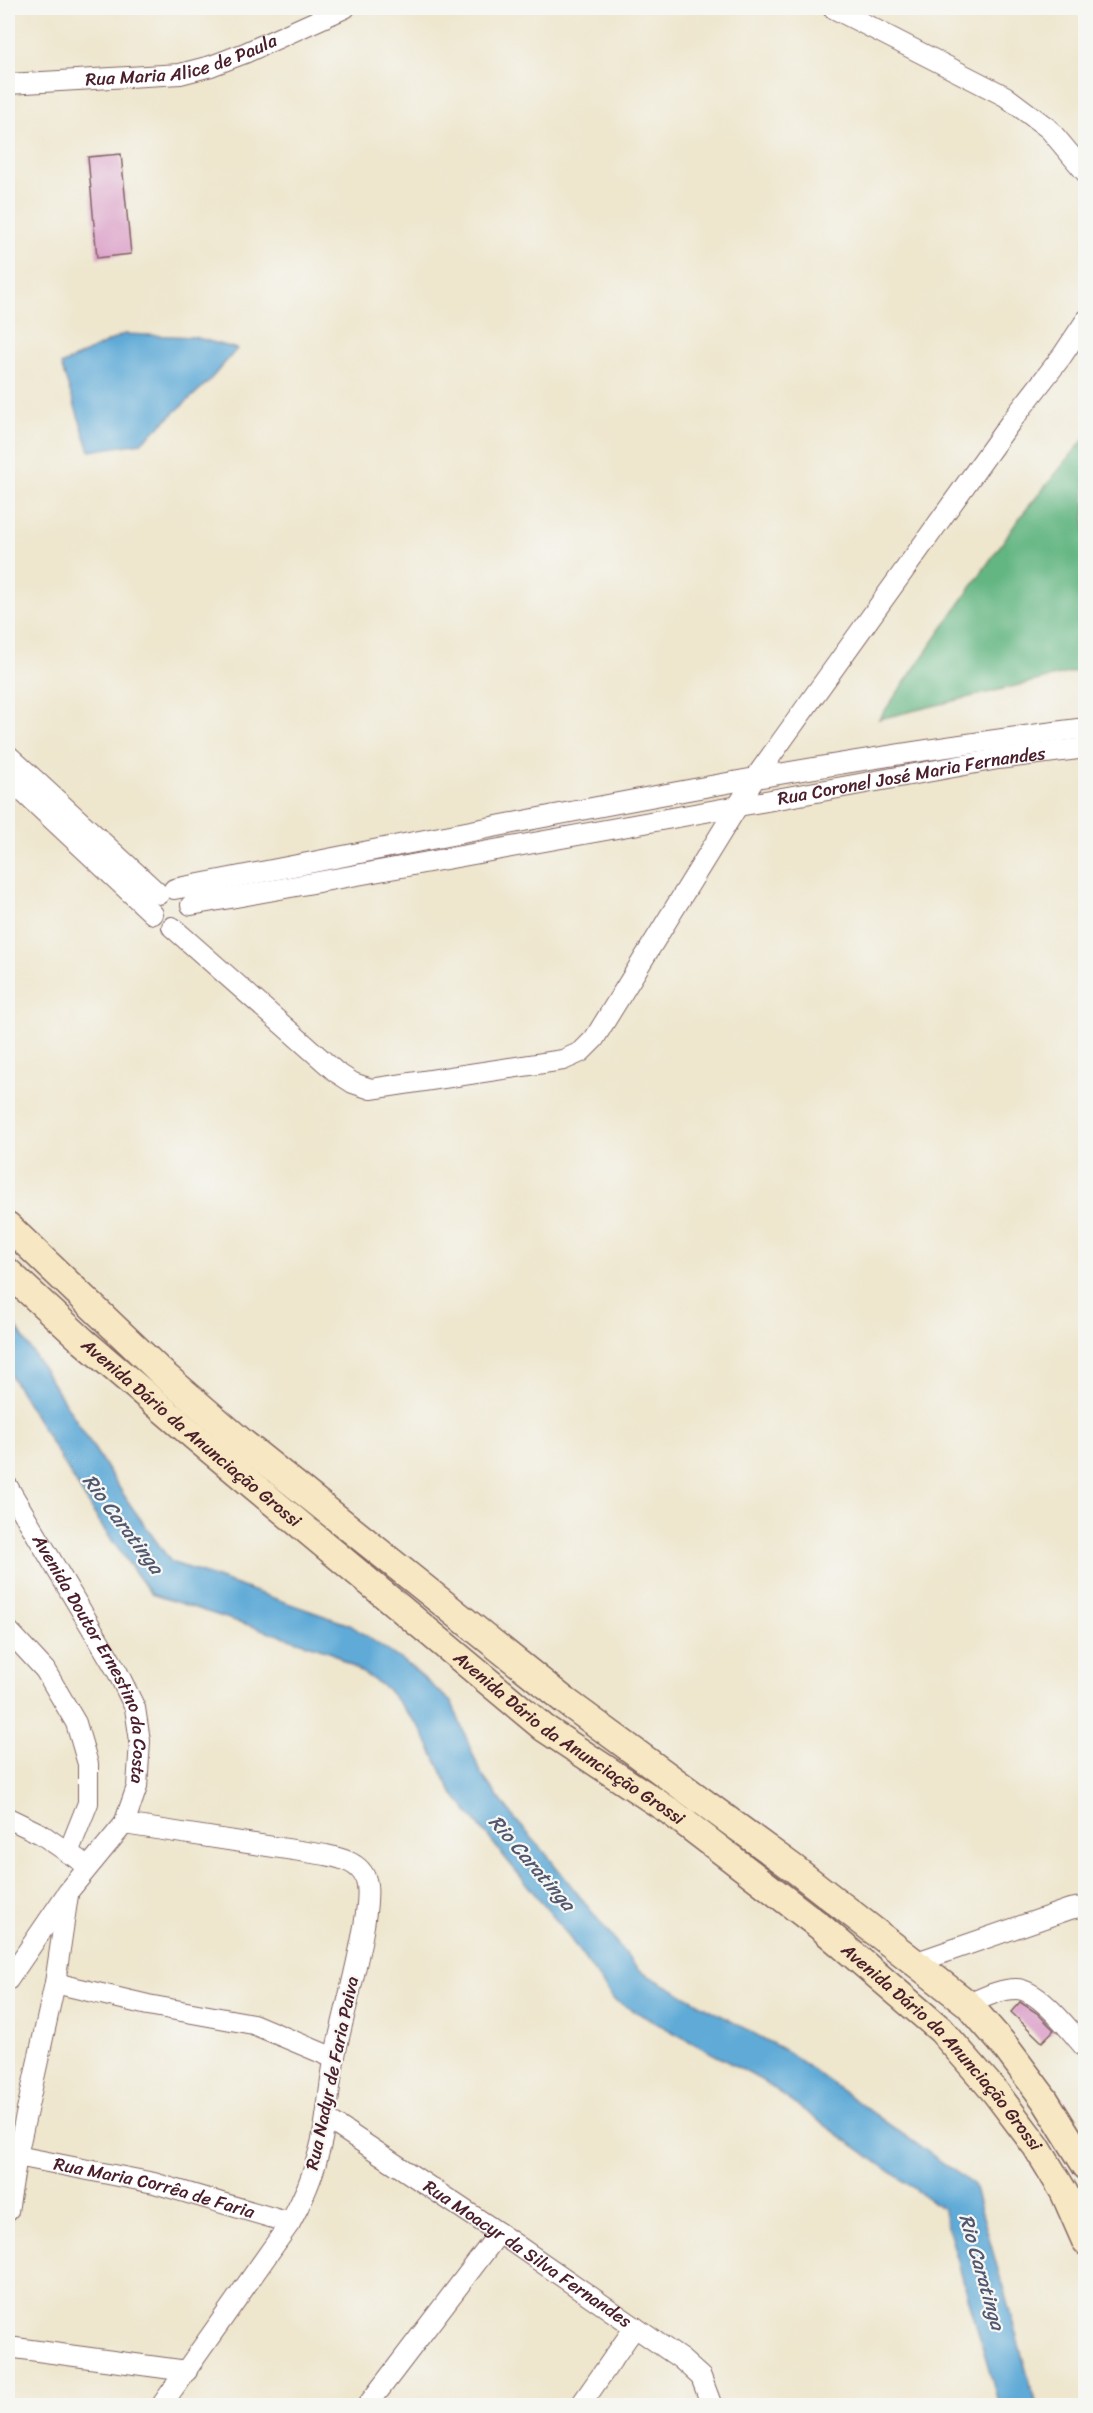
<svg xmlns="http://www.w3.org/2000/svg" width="1093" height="2413" font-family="Sriracha,sans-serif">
<rect width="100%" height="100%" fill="#f6f6f2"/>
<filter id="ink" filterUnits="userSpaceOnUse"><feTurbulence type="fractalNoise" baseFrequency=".0167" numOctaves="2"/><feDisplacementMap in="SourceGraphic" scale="12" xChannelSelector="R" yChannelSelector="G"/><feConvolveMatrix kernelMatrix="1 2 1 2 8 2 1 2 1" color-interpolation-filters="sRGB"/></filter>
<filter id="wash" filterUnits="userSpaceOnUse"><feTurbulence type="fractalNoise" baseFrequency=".008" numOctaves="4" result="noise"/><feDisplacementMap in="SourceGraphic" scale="24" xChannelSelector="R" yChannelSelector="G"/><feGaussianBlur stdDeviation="1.35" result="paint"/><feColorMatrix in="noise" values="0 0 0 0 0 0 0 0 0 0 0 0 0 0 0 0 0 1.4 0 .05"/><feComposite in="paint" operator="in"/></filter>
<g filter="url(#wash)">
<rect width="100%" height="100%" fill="#eee6cd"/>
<!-- forest -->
<path fill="#63b682" stroke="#566a56" stroke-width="1.5" d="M1085 438V669L879 719 1021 516Z"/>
<!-- water -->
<path fill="#5eaad7" stroke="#546481" stroke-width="1.5" d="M124 334 194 337 237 349 208 382 141 443 90 451 61 365Z
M8 1314 129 1503 171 1562 350 1625 410 1666 452 1703 481 1774 515 1819 546 1854 638 1970 786 2051 974 2185 1036 2405H999L943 2209 761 2080 614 2000 564 1930 451 1791 421 1729 386 1688 329 1651 151 1594 103 1528 8 1371Z"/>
<g id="blocks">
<!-- building -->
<path fill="#d999c5" d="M121 154 131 254 97 258 88 157Z
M1020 2002 1037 2013 1054 2030 1042 2042 1011 2012Z"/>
</g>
</g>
<g filter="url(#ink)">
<use href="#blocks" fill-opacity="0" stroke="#836564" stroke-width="1.5"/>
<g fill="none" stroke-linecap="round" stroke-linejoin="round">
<defs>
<g id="street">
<path d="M833 8 1005 96 1049 129 1086 173"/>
<path id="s1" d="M8 84 180 74 211 66 245 53 345 8"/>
<path d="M8 755 159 894"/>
<path d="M8 778 153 914"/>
<path d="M174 889C477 831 779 766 1086 728"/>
<path id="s2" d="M191 905 998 759 1086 748"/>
<path d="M172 927 336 1072 353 1083 371 1089 563 1060 581 1052 594 1039 755 778 1010 423 1062 356 1086 320"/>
<path id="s3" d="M8 1487 117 1671 135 1708 140 1741 137 1787 124 1824 68 1892 8 1980"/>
<path d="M8 1630 45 1670 76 1723 88 1764V1803L68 1853"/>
<path d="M8 1818 41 1834 79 1860"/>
<path d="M124 1824 326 1855C341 1858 361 1863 366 1880 375 1907 341 2022 335 2056 328 2089 328 2123 318 2155 312 2179 302 2201 290 2223L161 2406"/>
<path d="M917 1962 1070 1909 1086 1906"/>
<path d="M55 1983 148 2005 253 2024 334 2058"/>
<path d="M968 2004C983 1998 999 1989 1016 1989 1039 1989 1071 2032 1086 2049"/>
<path id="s4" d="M326 2118 499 2233 681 2359 701 2377 712 2406"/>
<path id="s5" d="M17 2156 154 2183 290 2223"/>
<path d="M8 2211 17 2156 55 1983 68 1895"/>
<path d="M8 2347 187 2371"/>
<path d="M367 2406 499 2233"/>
<path d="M580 2406 635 2327"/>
</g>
<g id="secondary">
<path d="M8 1226 163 1374 243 1443 564 1700 792 1867 968 2004 1004 2045 1045 2100 1086 2166"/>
<path id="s6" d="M8 1272 83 1341 195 1437 544 1728 671 1812 822 1928 941 2030 996 2093 1036 2146 1064 2192 1086 2242"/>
</g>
</defs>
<!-- street casing -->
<use href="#street" stroke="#836564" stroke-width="22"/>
<!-- secondary casing -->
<use href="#secondary" stroke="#836564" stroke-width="30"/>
<!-- street -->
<use href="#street" stroke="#fff" stroke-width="20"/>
<!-- secondary -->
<use href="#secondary" stroke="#f7e8c3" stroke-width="27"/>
</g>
</g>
<g text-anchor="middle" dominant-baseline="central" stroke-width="4.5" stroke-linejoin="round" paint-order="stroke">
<!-- street labels -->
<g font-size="18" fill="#4a1f2b" stroke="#f6f6f2">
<text stroke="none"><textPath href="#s1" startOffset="176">Rua Maria Alice de Paula</textPath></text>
<text stroke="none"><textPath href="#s2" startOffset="732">Rua Coronel José Maria Fernandes</textPath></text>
<text stroke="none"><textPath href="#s6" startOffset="244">Avenida Dário da Anunciação Grossi</textPath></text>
<text stroke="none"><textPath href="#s3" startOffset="194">Avenida Doutor Ernestino da Costa</textPath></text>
<text stroke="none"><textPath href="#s6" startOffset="730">Avenida Dário da Anunciação Grossi</textPath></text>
<text stroke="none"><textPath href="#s6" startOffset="1216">Avenida Dário da Anunciação Grossi</textPath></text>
<text transform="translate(332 2073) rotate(-78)">Rua Nadyr de Faria Paiva</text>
<text stroke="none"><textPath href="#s5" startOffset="141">Rua Maria Corrêa de Faria</textPath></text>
<text stroke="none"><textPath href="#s4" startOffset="243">Rua Moacyr da Silva Fernandes</textPath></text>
</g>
<!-- water labels -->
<g font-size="20" font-style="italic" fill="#525770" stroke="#f6f6f2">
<text transform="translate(123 1524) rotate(53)">Rio Caratinga</text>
<text transform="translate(532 1863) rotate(49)">Rio Caratinga</text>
<text transform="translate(982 2272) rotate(74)">Rio Caratinga</text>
</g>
</g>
<!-- margin -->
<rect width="1093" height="2413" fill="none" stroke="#f6f6f2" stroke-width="30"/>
</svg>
